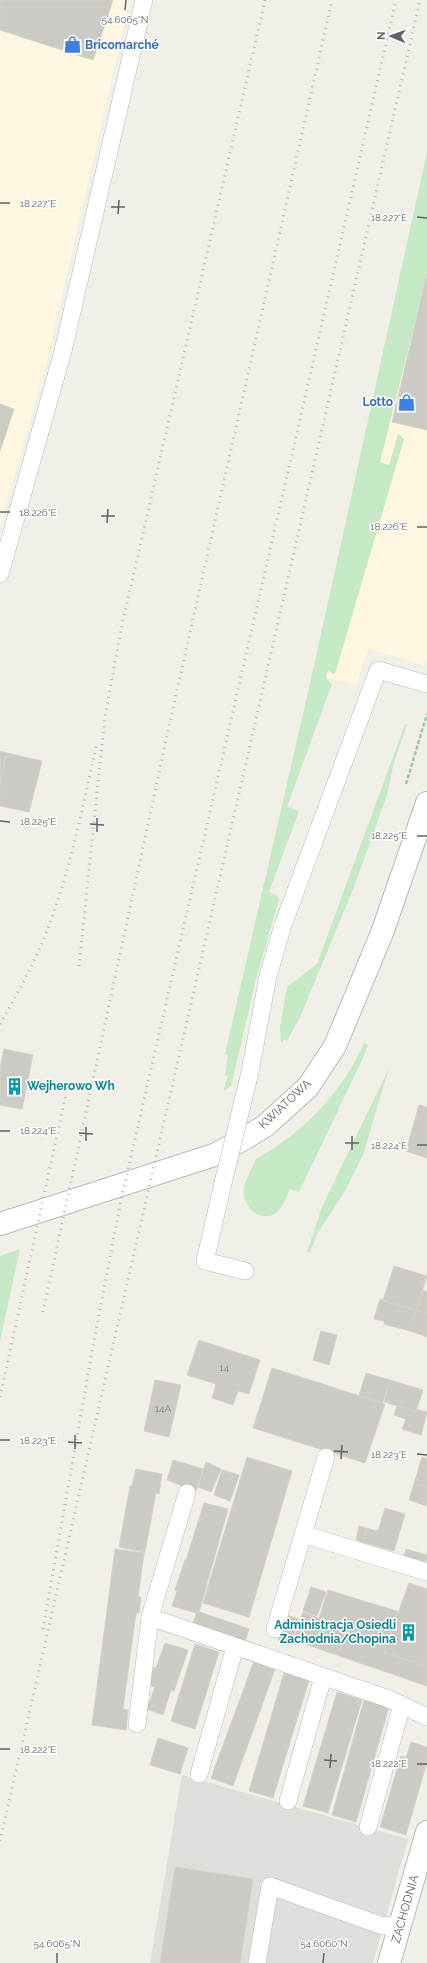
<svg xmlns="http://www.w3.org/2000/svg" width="427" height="1963" font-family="Raleway,sans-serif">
<rect width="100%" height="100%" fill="#f1efe8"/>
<!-- commercial -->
<path fill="#fef7e0" d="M0 0H130L46 365 0 527Z
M427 210V658L424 665 368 649 356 685 324 677Z"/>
<!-- industrial -->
<path fill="#e0deda" d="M182 1775 408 1839 373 1963H150Z"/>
<!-- green -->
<path fill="#c5e8c5" d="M427 152V274L380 462 389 465 398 434 404 439 335 674 328 671 326 677 328 681 332 684 287 807 299 811 269 892 278 896 279 900 256 979 231 1086 223 1092 228 1075 225 1076 228 1055 225 1054 314 666Z
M405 724 407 725 394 762 387 795 354 887 301 1015 287 1041 284 1039 281 1043 280 1027 287 987 317 964Z
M364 1043 368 1045 362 1060 299 1192 290 1189C287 1195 284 1205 279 1210 266 1225 245 1211 244 1194 243 1183 250 1173 254 1163 255 1159 259 1157 263 1155 279 1145 293 1135 307 1122 331 1100 351 1073 364 1043Z
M389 1068 363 1155 345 1191 317 1234 310 1253 307 1252 322 1207Z
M20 1249 0 1341V1256Z"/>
<!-- building -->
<path fill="#cccac5" stroke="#d6d1c6" d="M0 0H113L93 60 0 30Z
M427 274V430L392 422Z
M0 404 14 409 0 451Z
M0 751 7 753 0 783Z
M7 753 42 761 29 812 0 806V783Z
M4 1049 33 1055 22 1109 0 1105V1068Z
M419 1105 427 1107V1158L406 1151Z
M394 1266 427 1276 416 1310 383 1301Z
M422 1290 427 1292V1313L416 1310Z
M380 1299 416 1310 410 1331 384 1324V1321L374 1319Z
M416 1310 427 1313V1337L410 1331Z
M321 1331 337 1335 329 1365 313 1360Z
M199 1340 260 1360 249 1394 238 1391 233 1405 212 1398 216 1384 187 1375Z
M272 1368 385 1404 365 1463 253 1428Z
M366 1373 390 1380 382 1404 359 1396Z
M155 1380 181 1385 169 1437 144 1431Z
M390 1380 423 1390 416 1411 384 1402Z
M397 1406 416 1411V1409L427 1412 421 1435 402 1429 406 1419 394 1415Z
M247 1457 292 1471 249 1617 203 1603Z
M422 1457 427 1459V1488L414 1484Z
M173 1460 203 1469 196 1491 167 1480Z
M206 1462 221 1469 211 1492 198 1487Z
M136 1469 162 1474 159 1494 156 1493 145 1552 119 1547 130 1486H132Z
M222 1470 239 1475 230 1501 214 1495Z
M414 1484 427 1488V1506L409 1500Z
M204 1503 228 1509 199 1612 197 1611V1613L172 1606 177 1591 175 1590 185 1560H186Z
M385 1508 405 1514 394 1551 362 1542 366 1528 378 1531Z
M359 1526 366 1528 362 1542 356 1540Z
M115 1549 144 1553 138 1597H141L139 1613H136L123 1709 128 1710 126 1730 92 1725Z
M406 1549 427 1555 426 1562 404 1556Z
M409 1583 427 1589V1667L384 1652Z
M311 1587 326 1592 317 1616 303 1611Z
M328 1590 399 1612 384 1652 427 1667V1686L293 1640 303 1612 319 1618Z
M197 1611 249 1629 244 1645 192 1627Z
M286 1615 299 1619 290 1645 278 1641Z
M165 1643 188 1650 174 1691 171 1690 163 1715 147 1709 155 1687 148 1685 154 1667 156 1668Z
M195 1644 219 1652 195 1729 171 1721Z
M254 1661 275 1669 233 1786 211 1778Z
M284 1673 309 1680 273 1798 249 1791Z
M337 1692 362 1700 328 1813 303 1806Z
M364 1700 389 1707 356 1822 332 1815Z
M158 1738 188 1748 180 1774 150 1765Z
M411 1742 427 1747V1762L406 1835 380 1827 401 1756 406 1758Z
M175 1867 253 1879 240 1963H160Z"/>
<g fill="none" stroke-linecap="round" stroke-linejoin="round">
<defs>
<path id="service" d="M0 574 63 351 144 0
M250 1072 268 976 283 925 378 670 427 684
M224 1179 205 1261 245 1271
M303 1534 427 1572
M150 1617 389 1699 427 1717
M275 1629 326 1457
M137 1724 150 1617 187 1493
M199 1774 235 1647
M288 1801 323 1677
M368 1827 402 1705
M257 1963 270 1886 383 1926 400 1924"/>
<path id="minor" d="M389 1963 427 1832"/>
<path id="tertiary" d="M0 1224 214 1155 242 1140 265 1126 308 1087 335 1046 382 933 427 803"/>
</defs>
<!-- service casing -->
<use href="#service" stroke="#b5b8bc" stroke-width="18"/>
<!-- minor casing -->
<use href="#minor" stroke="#b5b8bc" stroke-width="24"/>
<!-- tertiary casing -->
<use href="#tertiary" stroke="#b5b8bc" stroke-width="24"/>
<!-- path -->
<path stroke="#9cc7a9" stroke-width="2.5" stroke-dasharray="4 2" stroke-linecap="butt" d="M406 784 427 714"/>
<!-- service -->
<use href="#service" stroke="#fff" stroke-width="17"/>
<!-- minor -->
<use href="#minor" stroke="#fff" stroke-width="22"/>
<!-- tertiary -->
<use href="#tertiary" stroke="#fff" stroke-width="22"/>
<!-- rail -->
<path stroke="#b6b7b8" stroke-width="3" stroke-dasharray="1 5" stroke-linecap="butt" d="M79 966 105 716 122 625 265 0
M0 1024C20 989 40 953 53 914 73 858 84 800 97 743
M43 1312 173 708 332 0
M0 1397 66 1094
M43 1629 93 1346 121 1200 396 0
M0 1841 420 0"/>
<defs>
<path id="service-bridge" d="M224 1179 250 1072"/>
</defs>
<!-- service-bridge casing -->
<use href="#service-bridge" stroke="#b5b8bc" stroke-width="18" stroke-linecap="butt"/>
<!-- service-bridge -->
<use href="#service-bridge" stroke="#fff" stroke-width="17"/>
</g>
<!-- ticks -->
<path fill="none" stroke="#5f6368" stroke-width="1.5" d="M125 10 126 0M0 203H10M111 207H125M118 214 119 200M417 217 427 218M0 512H10M101 516H115M107 523 108 509M417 527H427M0 821 10 822M90 824 104 825M97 832V818M417 836H427M0 1131H10M79 1133 93 1134M86 1141V1127M345 1143H359M417 1145H427M352 1150V1136M0 1440H10M68 1442 82 1443M75 1449V1435M334 1451 348 1452M417 1454 427 1455M341 1459 342 1445M0 1749H10M324 1760 337 1761M417 1764H427M330 1768 331 1754M57 1963V1953M323 1963 324 1953"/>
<!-- icons -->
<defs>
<symbol id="shop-bare" viewBox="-9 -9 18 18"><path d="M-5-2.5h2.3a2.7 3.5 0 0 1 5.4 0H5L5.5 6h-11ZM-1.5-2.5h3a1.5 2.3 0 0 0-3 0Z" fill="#3f7fe0" stroke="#fff" stroke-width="2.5" paint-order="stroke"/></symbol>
<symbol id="building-bare" viewBox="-9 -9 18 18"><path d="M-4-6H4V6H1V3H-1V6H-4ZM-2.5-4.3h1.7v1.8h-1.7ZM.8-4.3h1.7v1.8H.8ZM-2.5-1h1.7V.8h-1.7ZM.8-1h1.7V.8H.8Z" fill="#0f9aa8" stroke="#fff" stroke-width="2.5" paint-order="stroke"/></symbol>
</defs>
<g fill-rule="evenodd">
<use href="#shop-bare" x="60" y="32" width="25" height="25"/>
<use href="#shop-bare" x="394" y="390" width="25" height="25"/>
<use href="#building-bare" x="2" y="1074" width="25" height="25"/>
<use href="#building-bare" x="396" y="1620" width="25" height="25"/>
</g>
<g text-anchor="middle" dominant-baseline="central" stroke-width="3" stroke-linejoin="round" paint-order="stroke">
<!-- number labels -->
<g font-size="10" fill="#7a7d7f">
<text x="224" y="1367">14</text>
<text x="163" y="1408">14A</text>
</g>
<!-- shop labels -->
<g font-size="12" font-weight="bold" fill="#366cbe" stroke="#fff" text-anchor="start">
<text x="85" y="45">Bricomarché</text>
<text x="393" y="402" text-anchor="end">Lotto</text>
</g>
<!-- culture labels -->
<g font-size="12" font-weight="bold" fill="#0d838f" stroke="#fff" text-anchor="start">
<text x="27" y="1086">Wejherowo Wh</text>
<text x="396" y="1625" text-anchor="end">Administracja Osiedli<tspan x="396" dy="14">Zachodnia/Chopina</tspan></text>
</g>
<!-- street labels -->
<g font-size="12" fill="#5f6368" stroke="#fff">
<text transform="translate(285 1104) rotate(-43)">KWIATOWA</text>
<text transform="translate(405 1909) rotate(-74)">ZACHODNIA</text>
</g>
</g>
<g font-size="10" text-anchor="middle" fill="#5f6368" stroke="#fff" stroke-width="3" stroke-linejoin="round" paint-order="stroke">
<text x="125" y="23">54.6065°N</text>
<text x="38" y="207">18.227°E</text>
<text x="389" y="221">18.227°E</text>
<text x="38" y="516">18.226°E</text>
<text x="389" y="530">18.226°E</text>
<text x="38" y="825">18.225°E</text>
<text x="389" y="839">18.225°E</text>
<text x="38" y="1134">18.224°E</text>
<text x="389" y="1149">18.224°E</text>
<text x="38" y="1444">18.223°E</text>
<text x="389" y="1458">18.223°E</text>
<text x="38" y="1753">18.222°E</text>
<text x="389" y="1767">18.222°E</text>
<text x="57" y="1947">54.6065°N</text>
<text x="324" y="1947">54.6060°N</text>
</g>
<!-- north arrow -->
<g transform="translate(391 36) rotate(272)" stroke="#ffffff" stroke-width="3" paint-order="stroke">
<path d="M0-3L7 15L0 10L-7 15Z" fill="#5f6368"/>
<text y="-6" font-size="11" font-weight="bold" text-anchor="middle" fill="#5f6368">N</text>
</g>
</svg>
